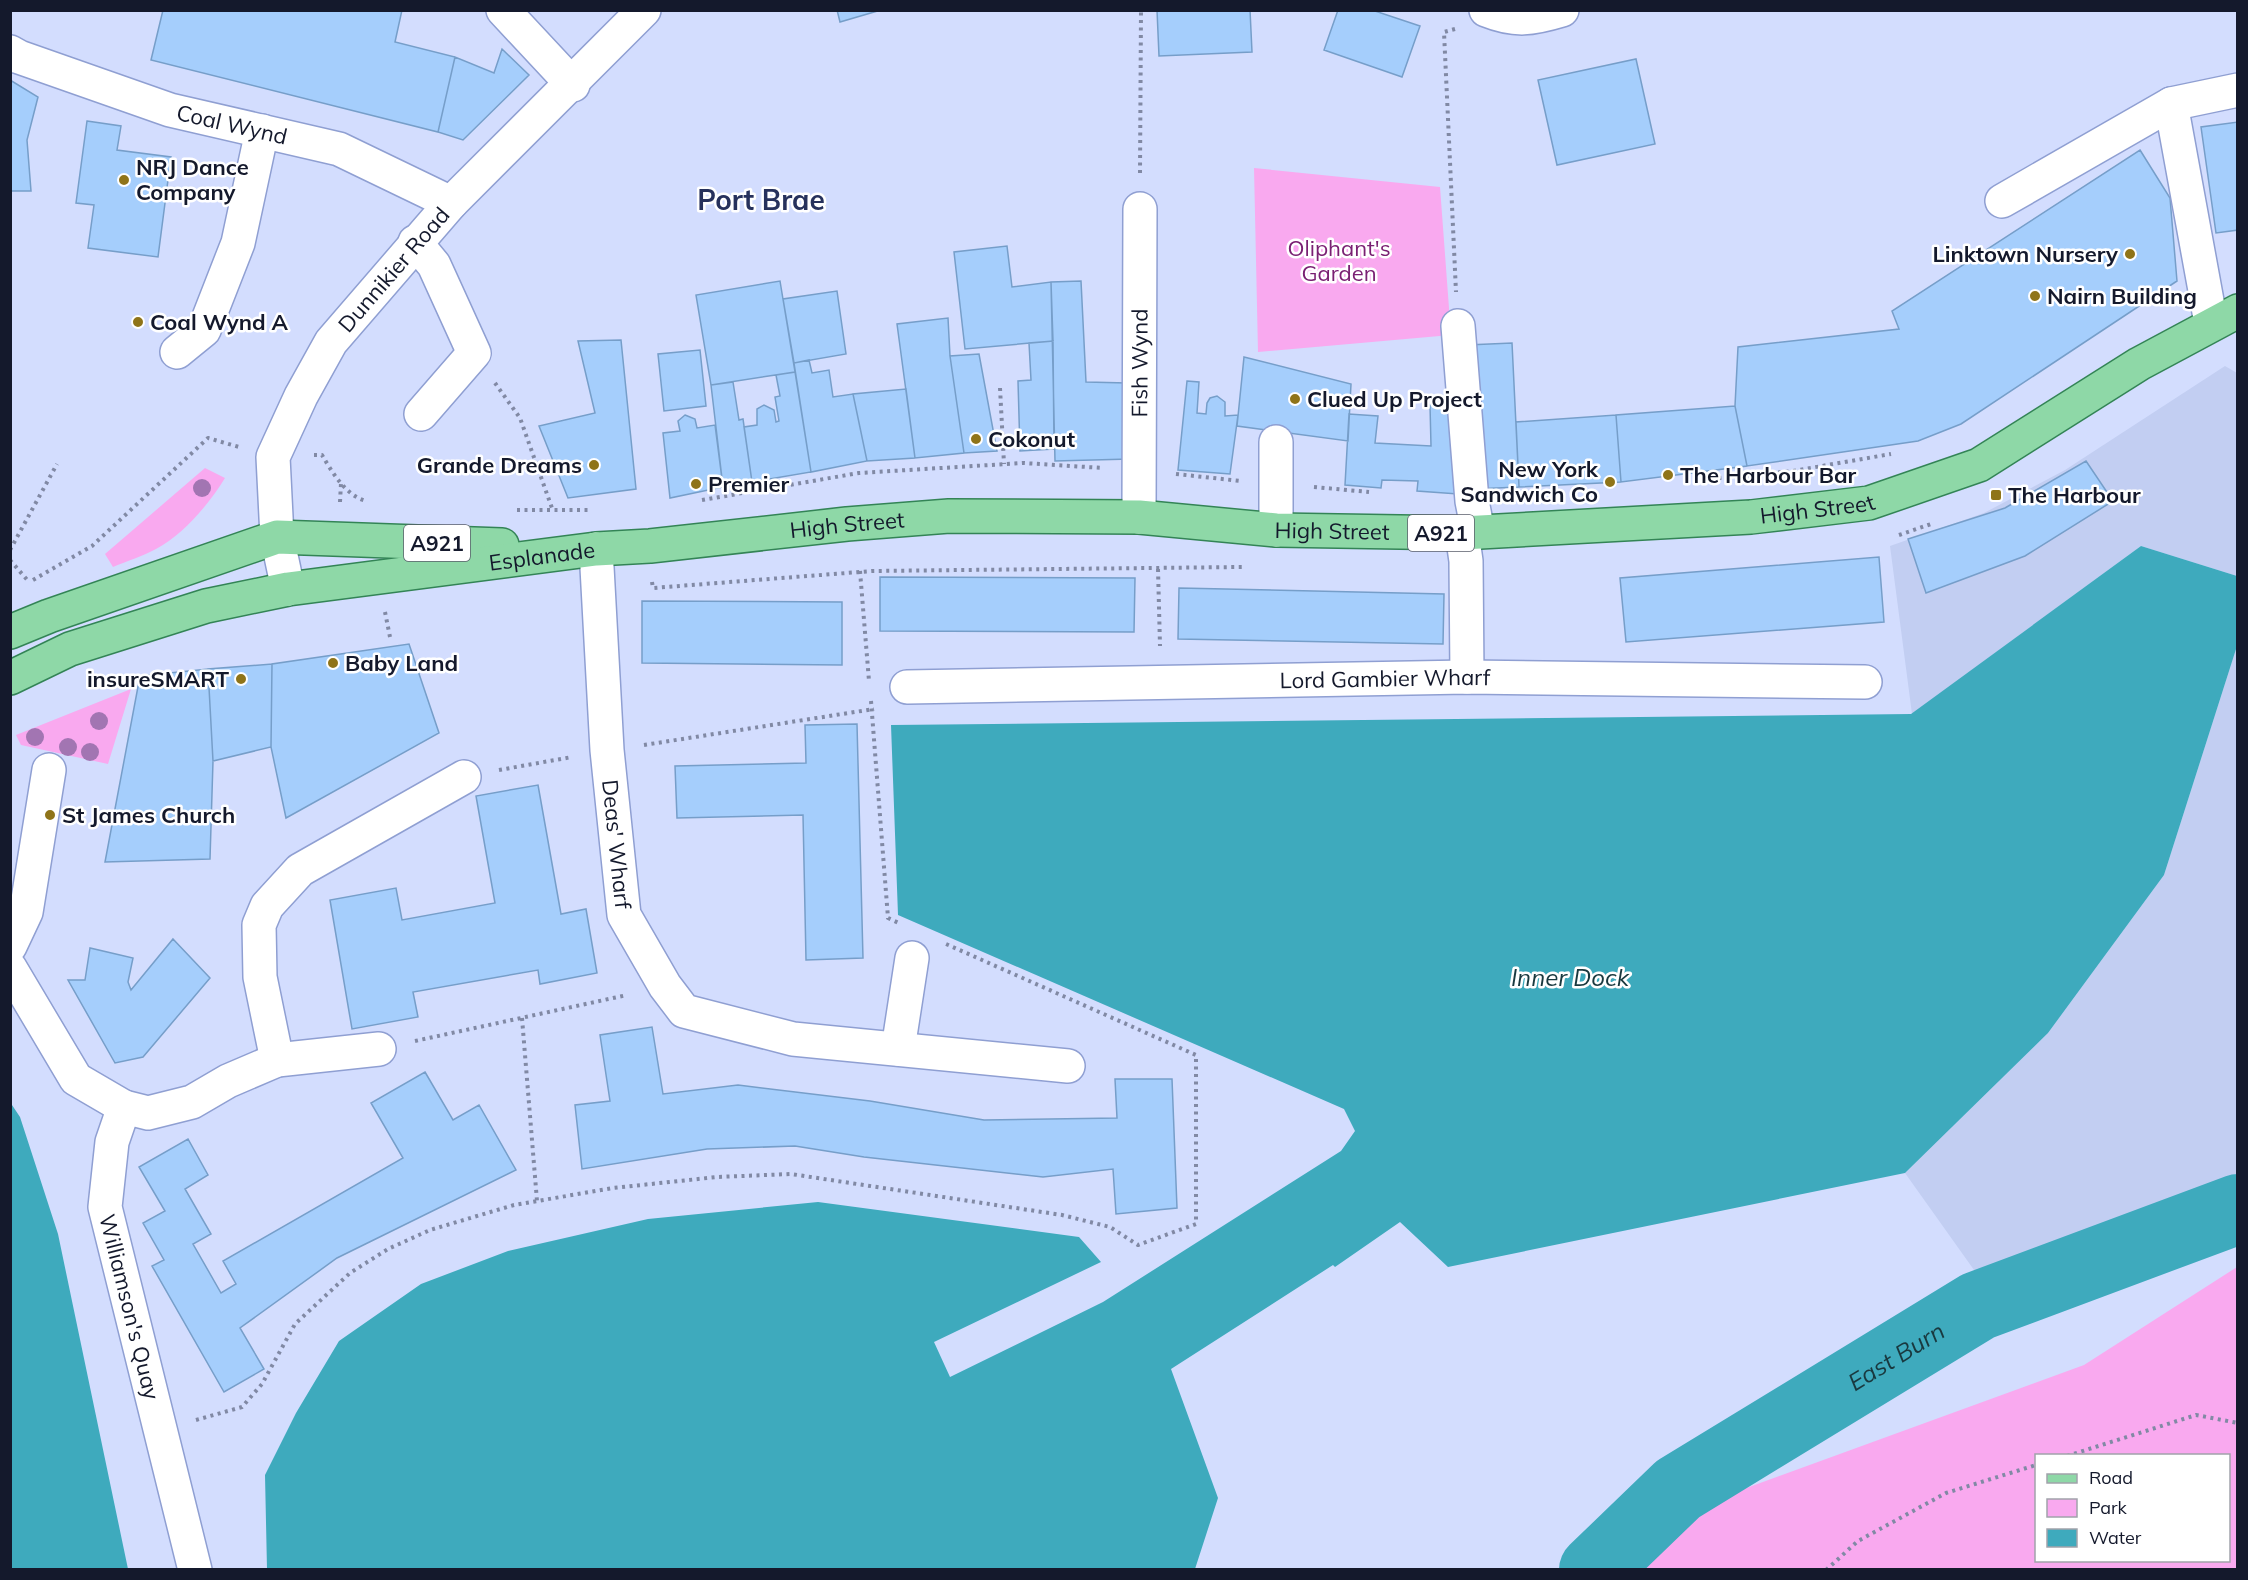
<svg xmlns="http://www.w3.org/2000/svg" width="2248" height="1580" font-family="Mulish,sans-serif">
<rect width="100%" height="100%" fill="#d3ddfe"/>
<!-- built -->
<path fill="#c2cef2" d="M2225 366 2237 373V576L2141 546 1912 714 1890 546 1984 513 2065 470Z
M2237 646V1184L1979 1277 1905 1173 2048 1033 2164 875Z"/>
<!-- green -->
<path fill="#f9a9ef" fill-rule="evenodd" d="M1254 168 1440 187 1451 335 1258 352Z
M205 468 225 478C209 504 184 534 156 549 143 556 127 561 113 567L105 554Z
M131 689 108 764 21 745 16 735Z
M2237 1267V1569H1633L1700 1505 2084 1365ZM2036 1456H2228V1560H2036Z"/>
<!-- water -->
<path fill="#3eaabd" d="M2141 546 2237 576V646L2164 875 2048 1033 1905 1173 1448 1267 1400 1222 1335 1267 1333 1265 1171 1369 1218 1498 1195 1569H267L265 1475 296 1413 339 1341 421 1284 508 1251 648 1219 818 1202 1079 1237 1101 1262 934 1342 950 1377 1103 1302 1341 1151 1355 1131 1344 1109 898 915 891 725 1911 714Z
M10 1102 20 1117 58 1234 128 1569H11Z"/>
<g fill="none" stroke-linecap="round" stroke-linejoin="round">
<!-- river -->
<path stroke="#3eaabd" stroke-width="70" id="s1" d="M1594 1570 1678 1489 1978 1306 2238 1209"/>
</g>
<!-- building -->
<path fill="#a5cefc" stroke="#769ec9" stroke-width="1.5" d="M163 10H402L395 42 455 57 438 132 151 60Z
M837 10H881L840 22Z
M1157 10H1250L1252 52 1159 56Z
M1338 10H1372L1420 26 1402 77 1324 50Z
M502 49 529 75 463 140 438 132 455 57 494 73Z
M1636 59 1655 144 1557 165 1538 80Z
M10 80 38 97 27 140 31 191H10Z
M87 121 121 126 117 150 171 157 158 257 88 248 94 205 76 203Z
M2238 122V230L2216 233 2201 127Z
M2140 150 2170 198 2177 281 1961 424 1918 441 1747 466 1735 406 1738 347 1899 329 1892 311Z
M1007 246 1012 287 1051 282 1053 341 965 349 954 252Z
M780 281 795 372 711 385 696 295Z
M1081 281 1086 382 1127 383 1130 459 1055 461 1051 282Z
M837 291 846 354 794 363 783 299Z
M948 318 950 356 964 453 915 458 897 324Z
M621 340 636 489 568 498 539 426 595 413 578 341Z
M1053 341 1054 449 1020 451 1018 381 1031 380 1029 343Z
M1512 343 1519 487 1474 489 1467 345Z
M700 350 706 406 664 411 658 354Z
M979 354 997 451 964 453 950 356Z
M1244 357 1351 384 1348 441 1237 426Z
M809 360 812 373 829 370 833 397 853 394 867 461 811 472 794 363Z
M795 372 811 472 752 482 744 427 757 425V409L764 405 774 410 776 422 779 421 775 397 780 396 776 375Z
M1187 381 1199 382 1197 413 1206 414 1207 403 1210 398 1217 396 1225 402V416L1238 415 1230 474 1178 470Z
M733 382 739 420 743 419 752 482 723 487 711 385Z
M906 389 915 458 867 461 853 394Z
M1430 405H1459L1458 494 1417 491 1418 481 1382 480 1381 488 1345 485 1349 414 1378 416 1375 443 1431 446Z
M1735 406 1747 466 1621 482 1616 415Z
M685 415 695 419 697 428 715 425 723 487 670 498 663 433 680 431 678 421Z
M1616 415 1621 482 1519 487 1516 422Z
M2086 461 2113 501 2025 556 1926 593 1908 539 2005 508Z
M1879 557 1884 622 1626 642 1620 578Z
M880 577 1135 578 1134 632 880 631Z
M1179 588 1444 594 1443 644 1178 639Z
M642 601 842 602V665L642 663Z
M409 644 439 733 286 818 271 747 272 664Z
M272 664 271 747 213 761 208 669Z
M208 669 213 761 210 859 105 862 140 676Z
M857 724 863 958 806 960 803 815 677 818 675 766 806 763 805 725Z
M538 785 561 914 586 909 597 973 540 984 538 970 413 992 418 1017 352 1029 330 900 396 888 402 920 495 903 476 796Z
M173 939 210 978 143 1057 115 1063 68 980H85L90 948 133 958 128 982 131 990Z
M652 1027 663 1094 738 1085 870 1101 984 1120 1117 1118 1115 1079H1172L1177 1208 1116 1214 1113 1169 1043 1177 864 1157 795 1146 707 1149 582 1169 575 1105 610 1101 600 1035Z
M425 1072 453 1120 479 1105 516 1170 337 1258 240 1328 264 1369 224 1392 152 1266 164 1260 143 1223 165 1211 139 1167 188 1139 208 1175 185 1189 211 1234 193 1244 221 1293 236 1284 223 1261 403 1158 371 1103Z"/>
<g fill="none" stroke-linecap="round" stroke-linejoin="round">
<defs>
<g id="minor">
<path d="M503 10 573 85"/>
<path d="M1486 10C1516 22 1532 19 1562 10"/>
<path id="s2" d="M10 52 19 57 170 110 339 149 451 203"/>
<path d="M2171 104 2211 323"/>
<path d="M2002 201 2171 104 2238 90"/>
<path d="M415 242 434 265 474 353 421 414"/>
<path d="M1458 326 1472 501 1478 532"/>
<path d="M177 352 204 330 238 243 262 131"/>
<path id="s3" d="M1139 517 1140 209"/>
<path d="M1276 530V442"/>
<path d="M1462 533 1466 561 1467 677"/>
<path id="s4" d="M596 549 607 750 624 915 665 986 684 1011 793 1039 1068 1066"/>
<path id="s5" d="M288 589 277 537 273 457 301 396 331 342 451 203 644 10"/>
<path id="s6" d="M907 687 1467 677 1865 682"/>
<path d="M10 946 26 912 49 770"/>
<path id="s7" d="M10 968 76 1079 124 1107 112 1142 105 1207 195 1570"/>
<path d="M898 1049 912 958"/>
<path d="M277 1060 260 977 259 925 267 906 300 870 464 777"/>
<path d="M124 1107 148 1113 192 1102 228 1081 277 1060 379 1049"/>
</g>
<g id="major">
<path d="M10 632 49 616 277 537 502 545"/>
<path id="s8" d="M10 678 70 649 206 606 288 589 596 549 650 546 847 524 949 516 1139 517 1276 530 1462 533 1751 517 1869 503 1979 465 2139 364 2238 311"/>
</g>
</defs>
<!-- minor casing -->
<use href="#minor" stroke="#8f9fd2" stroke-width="36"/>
<!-- major casing -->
<use href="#major" stroke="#338456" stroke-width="36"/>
<!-- path -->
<path stroke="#8189a4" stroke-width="4" stroke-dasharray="3 4.5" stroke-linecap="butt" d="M1455 29 1444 32 1456 292
M1140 173 1141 10
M495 383 520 418 553 511
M1000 388 1004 464
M314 455H322C332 472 346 496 366 501
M1176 474 1241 481
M1696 480 1793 471 1891 454
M1314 487 1369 492
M702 500 859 473 1023 463 1103 468
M340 502 341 483
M517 510H590
M1899 535 1931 524
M10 550 57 464
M10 560 29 582
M1158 569 1160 646
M860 571 869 681
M33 580 92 546 208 438 239 447
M652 582 653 588 872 571 1242 567
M385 612 390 637
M871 701 888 918 901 924
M644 745 874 709
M499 770 572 757
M522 1018 537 1201
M415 1041 627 995
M196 1420 242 1407 262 1384 295 1324 350 1273 388 1249 430 1230 514 1205 613 1188 717 1177 791 1174 1062 1215 1110 1227 1138 1245 1196 1224V1055L946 944
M2067 1456 2196 1415 2238 1423
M1826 1570 1858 1541 1946 1493 2036 1465"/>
<!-- minor -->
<use href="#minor" stroke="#fff" stroke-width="33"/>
<!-- major -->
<use href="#major" stroke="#8ed8a7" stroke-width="33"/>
</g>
<!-- trees -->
<g fill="#a275b2">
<circle cx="202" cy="488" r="9"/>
<circle cx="99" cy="721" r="9"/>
<circle cx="35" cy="737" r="9"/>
<circle cx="68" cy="747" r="9"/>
<circle cx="90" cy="752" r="9"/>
</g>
<!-- markers -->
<g fill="#8f7419" stroke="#fff" stroke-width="2">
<circle cx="124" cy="180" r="6"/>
<circle cx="2130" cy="254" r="6"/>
<circle cx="2035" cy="296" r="6"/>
<circle cx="138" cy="322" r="6"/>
<circle cx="1295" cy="399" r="6"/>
<circle cx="976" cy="439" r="6"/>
<circle cx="594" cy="465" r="6"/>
<circle cx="1668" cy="475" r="6"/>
<circle cx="1610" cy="482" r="6"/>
<circle cx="696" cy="484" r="6"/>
<rect x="1990" y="489" width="12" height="12" rx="3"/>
<circle cx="333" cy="663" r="6"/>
<circle cx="241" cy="679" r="6"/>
<circle cx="50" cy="815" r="6"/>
</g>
<g text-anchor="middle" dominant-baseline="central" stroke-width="5" stroke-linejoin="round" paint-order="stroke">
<!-- shield labels -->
<g fill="#fff" stroke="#5a5e6b" stroke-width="1.5">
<rect x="1408" y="515" width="66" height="36" rx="4.5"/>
<rect x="404" y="525" width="66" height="36" rx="4.5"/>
</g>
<g font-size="21" font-weight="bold" fill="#14192c">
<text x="1441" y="533">A921</text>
<text x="437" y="543">A921</text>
</g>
<!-- street labels -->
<g font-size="22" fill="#14192c" stroke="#fff">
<text stroke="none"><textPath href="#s2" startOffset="234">Coal Wynd</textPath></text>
<text stroke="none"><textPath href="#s5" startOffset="358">Dunnikier Road</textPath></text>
<text stroke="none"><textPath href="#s3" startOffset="154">Fish Wynd</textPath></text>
<text stroke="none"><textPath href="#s8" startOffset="1828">High Street</textPath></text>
<text stroke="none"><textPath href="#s8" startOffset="856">High Street</textPath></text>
<text stroke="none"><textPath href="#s8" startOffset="1342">High Street</textPath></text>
<text stroke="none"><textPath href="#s8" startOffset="549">Esplanade</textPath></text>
<text stroke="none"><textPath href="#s6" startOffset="478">Lord Gambier Wharf</textPath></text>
<text stroke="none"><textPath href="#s4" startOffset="296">Deas' Wharf</textPath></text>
<text stroke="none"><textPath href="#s7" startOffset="390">Williamson's Quay</textPath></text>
</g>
<!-- poi labels -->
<g font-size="22" font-weight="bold" fill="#14192c" stroke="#fff" text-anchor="start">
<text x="136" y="167">NRJ Dance<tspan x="136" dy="25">Company</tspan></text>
<text x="2118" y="254" text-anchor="end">Linktown Nursery</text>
<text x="2047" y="296">Nairn Building</text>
<text x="150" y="322">Coal Wynd A</text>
<text x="1307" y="399">Clued Up Project</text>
<text x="988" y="439">Cokonut</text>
<text x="582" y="465" text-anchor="end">Grande Dreams</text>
<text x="1598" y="469" text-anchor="end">New York<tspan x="1598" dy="25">Sandwich Co</tspan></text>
<text x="1680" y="475">The Harbour Bar</text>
<text x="708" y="484">Premier</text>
<text x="2008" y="495">The Harbour</text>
<text x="345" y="663">Baby Land</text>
<text x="229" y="679" text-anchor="end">insureSMART</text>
<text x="62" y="815">St James Church</text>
</g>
<!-- park labels -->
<g font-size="22" fill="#7a2073" stroke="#fff">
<text x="1339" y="248">Oliphant's<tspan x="1339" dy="25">Garden</tspan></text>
</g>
<!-- water labels -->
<g font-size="24" font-style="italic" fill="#19393f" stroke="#fff">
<text x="1570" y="977">Inner Dock</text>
<text stroke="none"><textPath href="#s1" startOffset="372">East Burn</textPath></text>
</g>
<!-- district labels -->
<g font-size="28" font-weight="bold" fill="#26315c" stroke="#fff">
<text x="761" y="199">Port Brae</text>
</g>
</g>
<!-- border -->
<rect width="2248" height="1580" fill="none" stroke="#14192c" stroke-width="24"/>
<!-- legend -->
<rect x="2035" y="1454" width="195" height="108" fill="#ffffff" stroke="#a1a3ab" stroke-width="1.5"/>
<rect x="2047" y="1474" width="30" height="9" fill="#8ed8a7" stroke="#a1a3ab" stroke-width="1.5"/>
<text x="2089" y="1484" font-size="18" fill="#14192c">Road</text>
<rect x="2047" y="1499" width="30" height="18" fill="#f9a9ef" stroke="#a1a3ab" stroke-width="1.5"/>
<text x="2089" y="1514" font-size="18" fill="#14192c">Park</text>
<rect x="2047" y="1529" width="30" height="18" fill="#3eaabd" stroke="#a1a3ab" stroke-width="1.5"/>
<text x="2089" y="1544" font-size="18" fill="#14192c">Water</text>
</svg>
